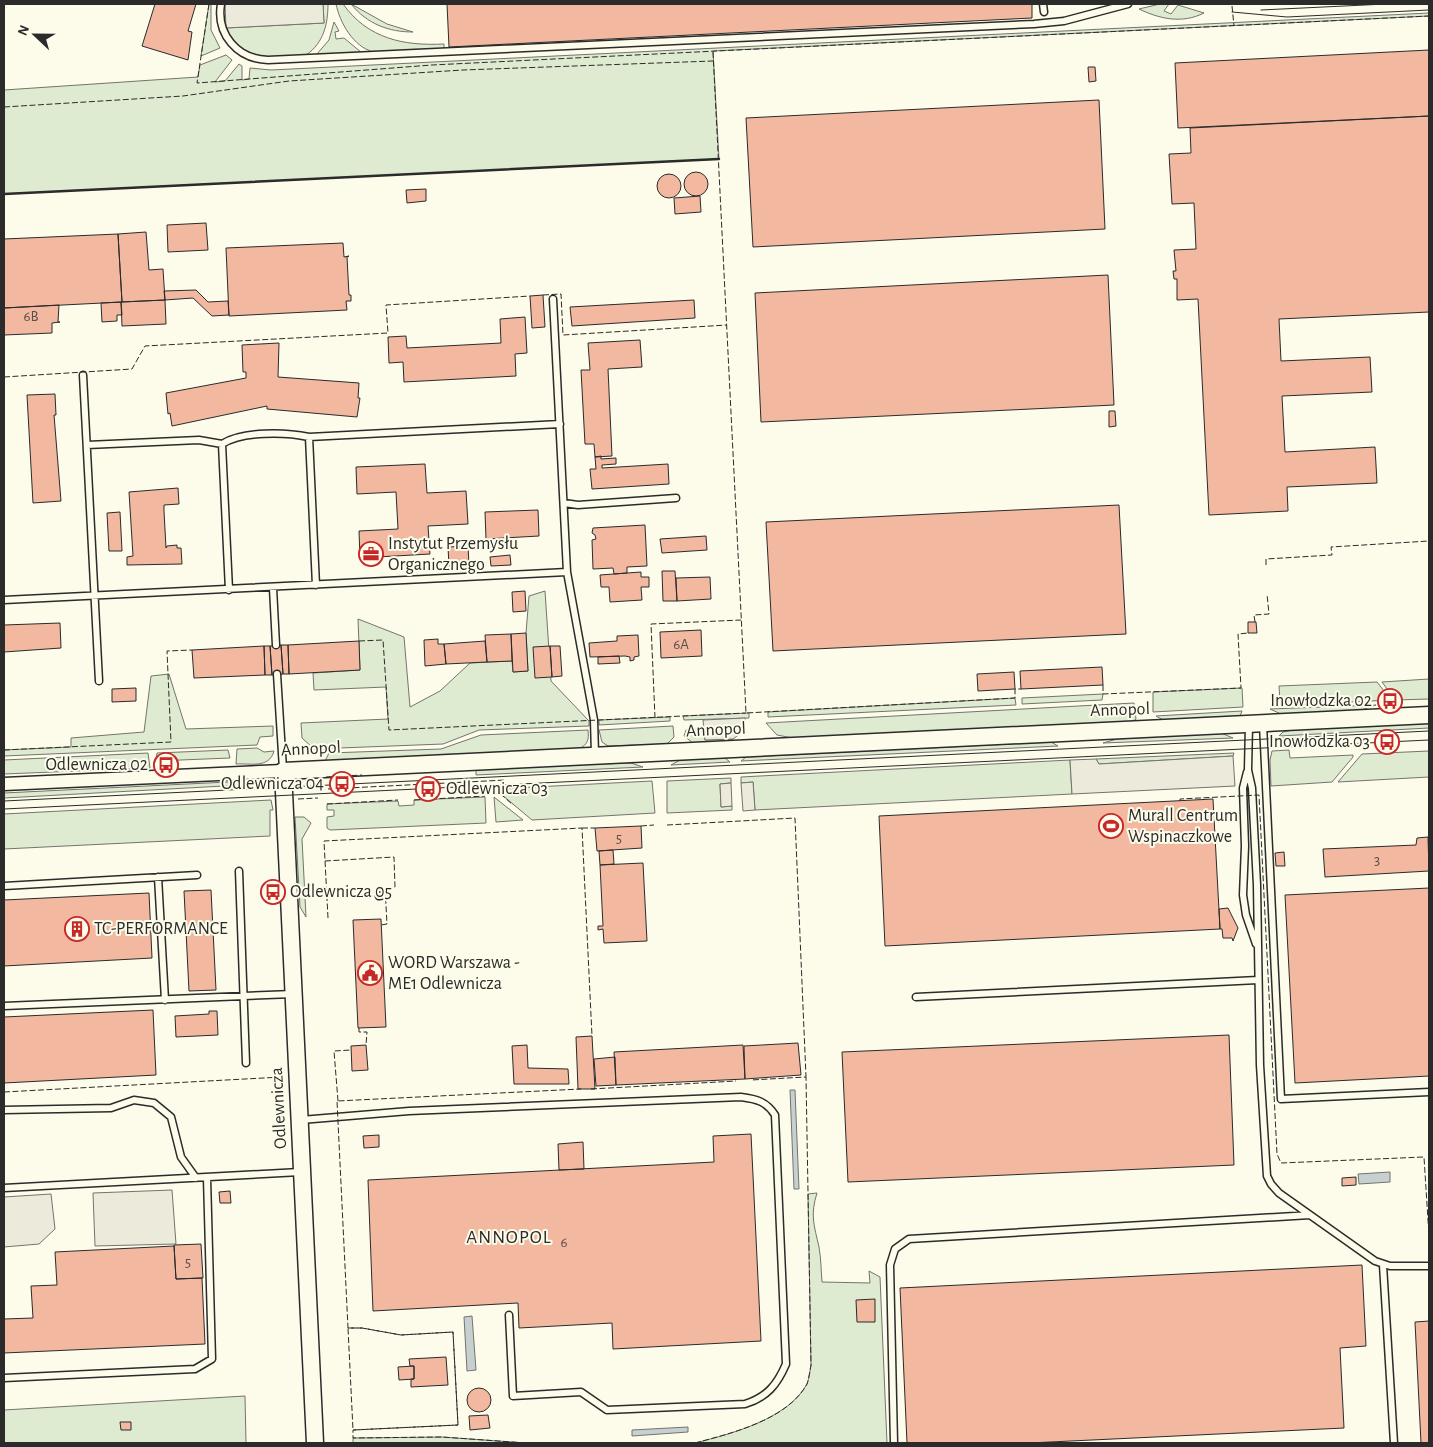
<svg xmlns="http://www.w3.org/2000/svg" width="1433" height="1447" font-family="'Alegreya Sans',sans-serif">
<rect width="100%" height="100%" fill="#fdfbea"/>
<!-- green -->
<path fill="#deebd1" stroke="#74746e" d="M209 4H211V30L220 48 201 56Z
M323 4H328C328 23 324 43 306 55 301 58 293 57 287 57 262 58 237 55 226 28L324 23Z
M336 4H343C368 39 404 46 444 44V49C428 50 387 56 373 52 353 46 340 23 336 4Z
M351 4 387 24 413 32C389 32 367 24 351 4Z
M1160 4H1169L1164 11 1171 14 1178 5 1204 13C1182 24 1160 19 1139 9Z
M1429 13V16L713 51 719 159 4 194V90L198 77 200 65 226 55 232 60 215 82 225 81 239 64 242 66V80L249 79 250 68 271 70Z
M334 22 339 31 335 32 336 39 344 38 362 53 316 55 329 40Z
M545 591 551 681 589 721V726L479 730 443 744 314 749 302 738 301 723 388 719 386 687 314 690 313 673 360 670 358 619 404 637 410 707 440 691 470 663 512 661 513 672 528 671 526 633 529 596Z
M169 674 186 729 273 726V736L260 737 257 745 4 756V750L71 747V738L144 732 151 676Z
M1429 679V699L1395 700 1382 682Z
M1377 682 1391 700 1286 705 1280 701 1279 686Z
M1242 688 1243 707 1153 712V692Z
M1103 694 1102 700 1022 704V698Z
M1015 698 1016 705 768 717V712Z
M1134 703 1136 719 1132 722 793 738 777 735 766 723Z
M1376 705 1358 711 1281 714 1270 709Z
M1242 711 1240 716 1165 721 1156 716Z
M749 713V718L684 720 683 716Z
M670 717V721L599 725V720Z
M1429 723V728L1279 736 1283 732 1293 730Z
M673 726 674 737 667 744 608 746 602 742 599 730Z
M703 729 705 740 733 739 730 741 693 743 684 736 686 730Z
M588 730C589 740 588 744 579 749L325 761 329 753 441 749 481 735Z
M1221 733 1233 738 1103 743 1117 739Z
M1051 742 1058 746 741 761 746 757Z
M257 748 264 752 274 751C269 769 250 763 236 764L237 749Z
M228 750 230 758 156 761 157 753Z
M1289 750 1290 758 1353 755V757L1332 782 1271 786 1270 760 1272 751Z
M1429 751V777L1338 782 1362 754Z
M148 753 150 768 4 774V760Z
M1234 753 1233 756 1099 764 1096 759Z
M725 758 730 762 671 765 680 760Z
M1070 760 1072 794 755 810 753 782 741 783V777Z
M631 763 643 767 476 775V768Z
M731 778V783L720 784 721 807 732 806V810L667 813V781Z
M248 781 261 784 4 798V793Z
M652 781 655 813 532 820 495 789Z
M485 797 486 823 330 830 327 828V817L334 816V810H327V804L398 801 399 806 414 805V800Z
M494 797 523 820 496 822Z
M271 800 273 810H270V836L4 849V814Z
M295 817H304L311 823 302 839 306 917 300 907Z
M817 1193C810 1215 814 1225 819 1247 821 1258 821 1270 822 1282L870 1283 869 1271 880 1277 887 1443H695C731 1434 788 1419 807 1384 809 1379 810 1370 811 1365L808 1194Z
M245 1396 246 1443H4V1410Z
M442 1437 526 1443H353V1438Z"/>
<!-- parking -->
<path fill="#eceadb" stroke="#74746e" d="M225 4H323L324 23 226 28Z
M745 718V730L733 739 705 740 703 720Z
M1233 756 1235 786 1072 794 1070 760 1096 759 1099 764Z
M753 782 755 810 743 811 741 783Z
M731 783 732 806 721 807 720 784Z
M172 1190 176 1244 95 1246 93 1193Z
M51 1194 55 1229 39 1244 4 1247V1197Z"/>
<!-- water -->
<path fill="#c7d0d0" stroke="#74746e" d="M790 1090H795L799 1189H794Z
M1390 1172V1182L1359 1184 1358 1174Z
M472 1316 476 1370 467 1371 464 1317Z
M688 1427V1432L632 1436V1430Z"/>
<!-- building -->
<path fill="#f2b8a0" stroke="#2b2b2b" d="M155 4H196L188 31 192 32 188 60 142 46Z
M447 4H1032V18L449 47Z
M1429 50V116L1178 128 1175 63Z
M1088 67H1095L1096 81 1089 82Z
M1099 100 1105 229 753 247 746 118Z
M1429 116V312L1279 319 1281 361 1370 357 1372 392 1282 396 1285 452 1375 447 1377 483 1287 487 1288 511 1209 515 1198 299 1177 300V279H1174L1173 271H1176L1174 250 1196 249 1194 203 1172 204 1169 154 1191 153 1190 128Z
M684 184a12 12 0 1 1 24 0a12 12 0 1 1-24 0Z
M657 186a12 12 0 1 1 24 0a12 12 0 1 1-24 0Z
M426 189V201L407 203 406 190Z
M700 196 701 212 675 214 674 198Z
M206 223 208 250 168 252 167 225Z
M146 232 149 270 163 269 165 300 122 302 118 234Z
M4 233V239L118 234 122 302 4 308Z
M343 243 344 257 349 256 347 257 349 295H351V301H346L347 310 229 316 226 248Z
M1108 275 1114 405 761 422 755 293Z
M196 290 208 302 228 301 229 315 212 316 193 298 165 300 164 291Z
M543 295 545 327 532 328 530 296Z
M165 300 166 324 122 326 121 302Z
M694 300 695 318 572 326 570 307Z
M121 302 122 315H117V321L102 322 101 303Z
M59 305 58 322H60L52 323V333L4 335V308Z
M525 317 527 353 515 354 516 376 404 382 403 362 389 363 388 337 406 336 407 348 501 343 500 319Z
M640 340 642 367 608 369 612 456 595 457 594 444H585L581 370H590L588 343Z
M279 343 278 377 359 383 358 398H360L357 417 267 409V406L172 426 170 413 168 414 166 393 246 378V372H243L242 345Z
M55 394 56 415H54L61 501 33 503 27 395Z
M1109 411H1115L1116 426 1109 427Z
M601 456V459L616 458V464L602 465V468L668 464 669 484 592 489 590 469H596L595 457Z
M425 464 427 493 466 491 468 524 428 526 430 554 360 558 359 531 398 529 396 492 357 494 356 467Z
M178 488 179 504 164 505V511L166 548 167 546 177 545V548H181L182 564 127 565V557L133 556 129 492Z
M1119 505 1126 634 773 651 766 522Z
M538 510 539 536 486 539 485 512Z
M120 512 122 551H109L107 513Z
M645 525 647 566 627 567V573L614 574 613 568 593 569 592 540 596 539 595 535 592 533 593 528Z
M706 536 707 550 662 553 660 539Z
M468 546 469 565 449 566 448 547Z
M510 555 511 565 491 566 490 557Z
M662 571H675L677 601H663Z
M641 572V577H649V587H641L642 600 610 602 609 587H601L600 575Z
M710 577 711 599 677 601 676 578Z
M525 591 526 611 513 612 512 592Z
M1248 622H1256L1257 633H1248Z
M60 623 61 648 4 652V625Z
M701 630 702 656 661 658 660 632Z
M526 633 528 671 513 672 511 634Z
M511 634 512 661 487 662 485 635Z
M638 635 639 656 634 657V660L630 661V657L625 656 590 657 589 643 617 641V636Z
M438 639V644H444L446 664 425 666 424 640Z
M359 641 360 670 289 674 288 645Z
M485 641 487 662 446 664 444 644Z
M281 645H288L289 674H283Z
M281 645 283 674 272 675 270 646Z
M264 646H270L272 675H265Z
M264 646 265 675 194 678 192 650Z
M550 646 552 677 535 678 533 647Z
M550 646H560L562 676 552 677Z
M619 656 620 663 598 664V657Z
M1102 667 1103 685 1021 689 1020 671Z
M1014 672 1015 689 978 691 977 674Z
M136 688V701L112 702V689Z
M1213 799 1220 929 885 946 879 816Z
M641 826 642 848 597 851 595 828Z
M1428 837 1429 871 1325 877 1323 849 1416 845 1417 838Z
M613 850 614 864 600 865 599 851Z
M1284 852 1285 866H1276L1275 853Z
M643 863 647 941 604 943 603 929 598 930V926H603L600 865Z
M1429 888V1076L1295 1083 1285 895Z
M211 890 216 990 189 991 184 891Z
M149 893 152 958 4 966V900Z
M1228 908 1238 928 1233 941 1232 938H1223L1222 929H1220L1219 909Z
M381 919 386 1027 358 1028 353 920Z
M153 1010 156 1075 4 1083V1017Z
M209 1011H217L218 1035 176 1037 175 1016 209 1014Z
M1229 1035 1234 1165 848 1182 842 1052Z
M592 1036 595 1089H578L576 1037Z
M798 1043 801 1075 745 1079 744 1046Z
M366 1045 368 1070 352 1071 351 1046Z
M527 1045 528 1068 568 1069 569 1084H514L512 1046Z
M743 1045 745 1079 616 1085 614 1052Z
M615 1057 616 1085 596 1086 594 1059Z
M751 1134 761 1341 613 1349 612 1323 519 1328 518 1303 373 1311 368 1180 714 1162 713 1136Z
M379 1135V1147L364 1148 363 1136Z
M583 1142 584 1169 559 1170 558 1144Z
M1356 1177V1185L1342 1186V1178Z
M230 1191 231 1203H220L219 1192Z
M201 1244 203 1278 176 1279 174 1245Z
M174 1246 176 1279 202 1278 205 1344 4 1353V1319L33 1318 31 1286 57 1285 55 1252Z
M1362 1265 1366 1346 1340 1348 1344 1428 1029 1443H907L900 1288Z
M875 1299V1322H857L856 1300Z
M1429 1321V1443H1421L1415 1322Z
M446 1357 448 1385 411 1387V1379H414V1366H410L409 1359Z
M414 1366V1379L399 1380 398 1367Z
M467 1400a12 12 0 1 1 24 0a12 12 0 1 1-24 0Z
M488 1415 490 1428 470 1430 469 1416Z
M120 1422H131V1430H121Z"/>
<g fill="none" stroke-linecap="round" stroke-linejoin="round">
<defs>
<path id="service" d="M221 4C216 34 237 59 268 60L1034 24 1064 21 1128 4
M1043 4 1044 12
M553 299 567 572 594 720 595 754
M83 375 99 681
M309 437 560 424
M87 445 199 440 222 444
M564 503 578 505 676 498
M273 588 276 645
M229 590 222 444C243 431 285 432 309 437L316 585
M4 600 567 572
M277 674 283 769
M1263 724 1281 1099 1429 1092
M1249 725 1248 770 1252 788 1257 885 1260 1065 1267 1176 1271 1184 1279 1193 1375 1261 1390 1266H1429
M1247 772 1243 788 1245 846 1243 895 1246 915 1256 944
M239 871 246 1063
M158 877 165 1000
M4 886 197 875
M379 896 385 895
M916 997 1258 980
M4 1006 293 994
M4 1110 111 1108 134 1100 154 1103 171 1117 181 1157 196 1178
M301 1120 409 1111 741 1097C756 1099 766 1101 775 1115L786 1364C777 1385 767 1397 745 1404L607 1410 581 1392 513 1396 509 1315
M4 1188 300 1172
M1383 1265 1394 1443
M4 1378 195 1369 212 1359 207 1178
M894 1443 890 1265 895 1249 909 1239 1310 1215"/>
<path id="minor" d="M4 784 283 771"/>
<path id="tertiary" d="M315 1443 283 771 1429 715"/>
</defs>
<!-- service casing -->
<use href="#service" stroke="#2b2b2b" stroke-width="9"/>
<!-- minor casing -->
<use href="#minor" stroke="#2b2b2b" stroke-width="15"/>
<!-- tertiary casing -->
<use href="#tertiary" stroke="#2b2b2b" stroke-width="19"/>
<!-- service -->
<use href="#service" stroke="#fdfbea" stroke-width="6"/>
<!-- minor -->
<use href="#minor" stroke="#fdfbea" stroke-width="12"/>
<!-- tertiary -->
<use href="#tertiary" stroke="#fdfbea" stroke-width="16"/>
<!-- tram -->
<path stroke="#2b2b2b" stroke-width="1" d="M1261 10 1386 4
M1232 12 1287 17 1429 10
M4 801 1429 731
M4 809 1429 740"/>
<!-- fence -->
<path stroke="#2b2b2b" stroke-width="1" stroke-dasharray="6 2.5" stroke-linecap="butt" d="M209 4 197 83 432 65 1429 16
M1232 6 1234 26
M713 52 746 713 1015 698V689H1021
M4 107 183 96 289 81 463 70 713 61
M543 295 561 294 563 335 727 325
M4 377 132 369 145 346 388 333 386 305 530 296
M1266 565V559L1332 555 1331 547 1429 541
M1255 622 1254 615 1269 614 1267 594
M359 641 383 640 389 730 746 713
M1103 685V694L1241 688 1238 634 1248 633
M655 718 651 624 741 620
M4 750 171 742 167 651 192 650
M326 777 362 775
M328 789 506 780
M485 790 495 789 513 805
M298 799 318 798
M414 800 485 796
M1180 801V799L1259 795 1277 1154 1281 1163 1424 1157 1429 1236
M327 804 398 800
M667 825 795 818 806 1077
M641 826 654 825
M582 828H595
M325 861 394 857 395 887 385 888 387 924 381 925
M328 918 324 841 582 828 592 1036
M359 1028V1032H367L366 1045
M591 1089 736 1081
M4 1092 282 1077
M338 1101 334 1051 351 1050
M348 1328H362L401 1335 453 1332 458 1425 353 1430Z
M526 1443 442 1437 353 1438V1430L458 1425 453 1332 401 1335 362 1328H348L337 1101 581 1089
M695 1443C732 1433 787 1420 807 1384 809 1379 810 1370 811 1365L806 1077 751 1080"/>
<!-- wall -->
<path stroke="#2b2b2b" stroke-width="2.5" d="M4 194 719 159"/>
</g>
<!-- icons -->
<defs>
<symbol id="office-ring" viewBox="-11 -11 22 22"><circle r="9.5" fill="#fdfbea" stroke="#c62828" stroke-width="1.5"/><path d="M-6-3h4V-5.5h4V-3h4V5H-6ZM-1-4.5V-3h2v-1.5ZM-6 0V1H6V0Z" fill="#c62828"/></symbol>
<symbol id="bus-ring" viewBox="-11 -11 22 22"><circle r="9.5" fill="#fdfbea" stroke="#c62828" stroke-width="1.5"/><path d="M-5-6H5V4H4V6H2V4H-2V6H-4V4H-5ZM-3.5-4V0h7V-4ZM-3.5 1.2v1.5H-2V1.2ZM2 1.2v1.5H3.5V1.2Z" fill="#c62828"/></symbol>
<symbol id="stadium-ring" viewBox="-11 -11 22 22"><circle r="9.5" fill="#fdfbea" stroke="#c62828" stroke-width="1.5"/><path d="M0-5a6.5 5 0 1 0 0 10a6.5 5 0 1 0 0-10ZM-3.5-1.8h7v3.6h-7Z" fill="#c62828"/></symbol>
<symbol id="building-ring" viewBox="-11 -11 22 22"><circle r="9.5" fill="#fdfbea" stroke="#c62828" stroke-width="1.5"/><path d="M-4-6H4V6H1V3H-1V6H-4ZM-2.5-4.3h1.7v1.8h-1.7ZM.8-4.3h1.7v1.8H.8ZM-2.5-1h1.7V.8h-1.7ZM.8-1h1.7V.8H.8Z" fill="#c62828"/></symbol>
<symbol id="civic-ring" viewBox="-11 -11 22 22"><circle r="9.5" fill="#fdfbea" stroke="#c62828" stroke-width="1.5"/><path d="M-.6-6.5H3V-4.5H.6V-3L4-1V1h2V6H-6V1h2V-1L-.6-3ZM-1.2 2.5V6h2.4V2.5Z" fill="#c62828"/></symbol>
</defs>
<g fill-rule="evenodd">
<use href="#office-ring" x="357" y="540" width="28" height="28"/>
<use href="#bus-ring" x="1376" y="687" width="28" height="28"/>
<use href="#bus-ring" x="1373" y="728" width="28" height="28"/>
<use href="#bus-ring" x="152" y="751" width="28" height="28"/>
<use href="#bus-ring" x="328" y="770" width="28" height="28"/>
<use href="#bus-ring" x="414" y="775" width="28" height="28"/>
<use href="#stadium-ring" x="1097" y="812" width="28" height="28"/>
<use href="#bus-ring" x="259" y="878" width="28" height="28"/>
<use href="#building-ring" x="63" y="915" width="28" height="28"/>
<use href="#civic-ring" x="356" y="959" width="28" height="28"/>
</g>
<g text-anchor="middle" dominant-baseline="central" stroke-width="4" stroke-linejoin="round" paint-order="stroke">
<!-- number labels -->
<g font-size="15" fill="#5d4e48">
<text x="31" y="316">6B</text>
<text x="681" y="644">6A</text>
<text x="619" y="838">5</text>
<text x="1377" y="860">3</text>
<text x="564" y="1242">6</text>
<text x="188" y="1262">5</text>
</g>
<!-- poi labels -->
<g font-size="18" fill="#2b2b2b" stroke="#fdfbea" text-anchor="start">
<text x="388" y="544">Instytut Przemysłu<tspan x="388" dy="21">Organicznego</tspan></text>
<text x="1372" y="701" text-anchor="end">Inowłodzka 02</text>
<text x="1370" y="742" text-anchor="end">Inowłodzka 03</text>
<text x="148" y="765" text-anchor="end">Odlewnicza 02</text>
<text x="324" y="784" text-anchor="end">Odlewnicza 04</text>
<text x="446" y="789">Odlewnicza 03</text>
<text x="1128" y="816">Murall Centrum<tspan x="1128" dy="21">Wspinaczkowe</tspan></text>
<text x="290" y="892">Odlewnicza 05</text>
<text x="94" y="929">TC-PERFORMANCE</text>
<text x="388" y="963">WORD Warszawa -<tspan x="388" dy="21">ME1 Odlewnicza</tspan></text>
</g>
<!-- street labels -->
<g font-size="18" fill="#2b2b2b" stroke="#fdfbea">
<text transform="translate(1120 710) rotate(-2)">Annopol</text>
<text transform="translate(716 730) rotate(-3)">Annopol</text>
<text transform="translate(311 749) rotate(-3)">Annopol</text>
<text transform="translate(279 1108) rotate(-93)">Odlewnicza</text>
</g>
<!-- neighbourhood labels -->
<g font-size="19" letter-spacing="1" fill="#2b2b2b" stroke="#fdfbea">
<text x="509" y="1237">ANNOPOL</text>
</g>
</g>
<!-- border -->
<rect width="1433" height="1447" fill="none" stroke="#2b2b2b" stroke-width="10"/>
<!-- north arrow -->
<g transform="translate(35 35) rotate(292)" stroke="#fdfbea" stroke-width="4" paint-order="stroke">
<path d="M0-4L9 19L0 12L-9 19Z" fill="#2b2b2b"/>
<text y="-8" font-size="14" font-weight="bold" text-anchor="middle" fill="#2b2b2b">N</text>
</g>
</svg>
